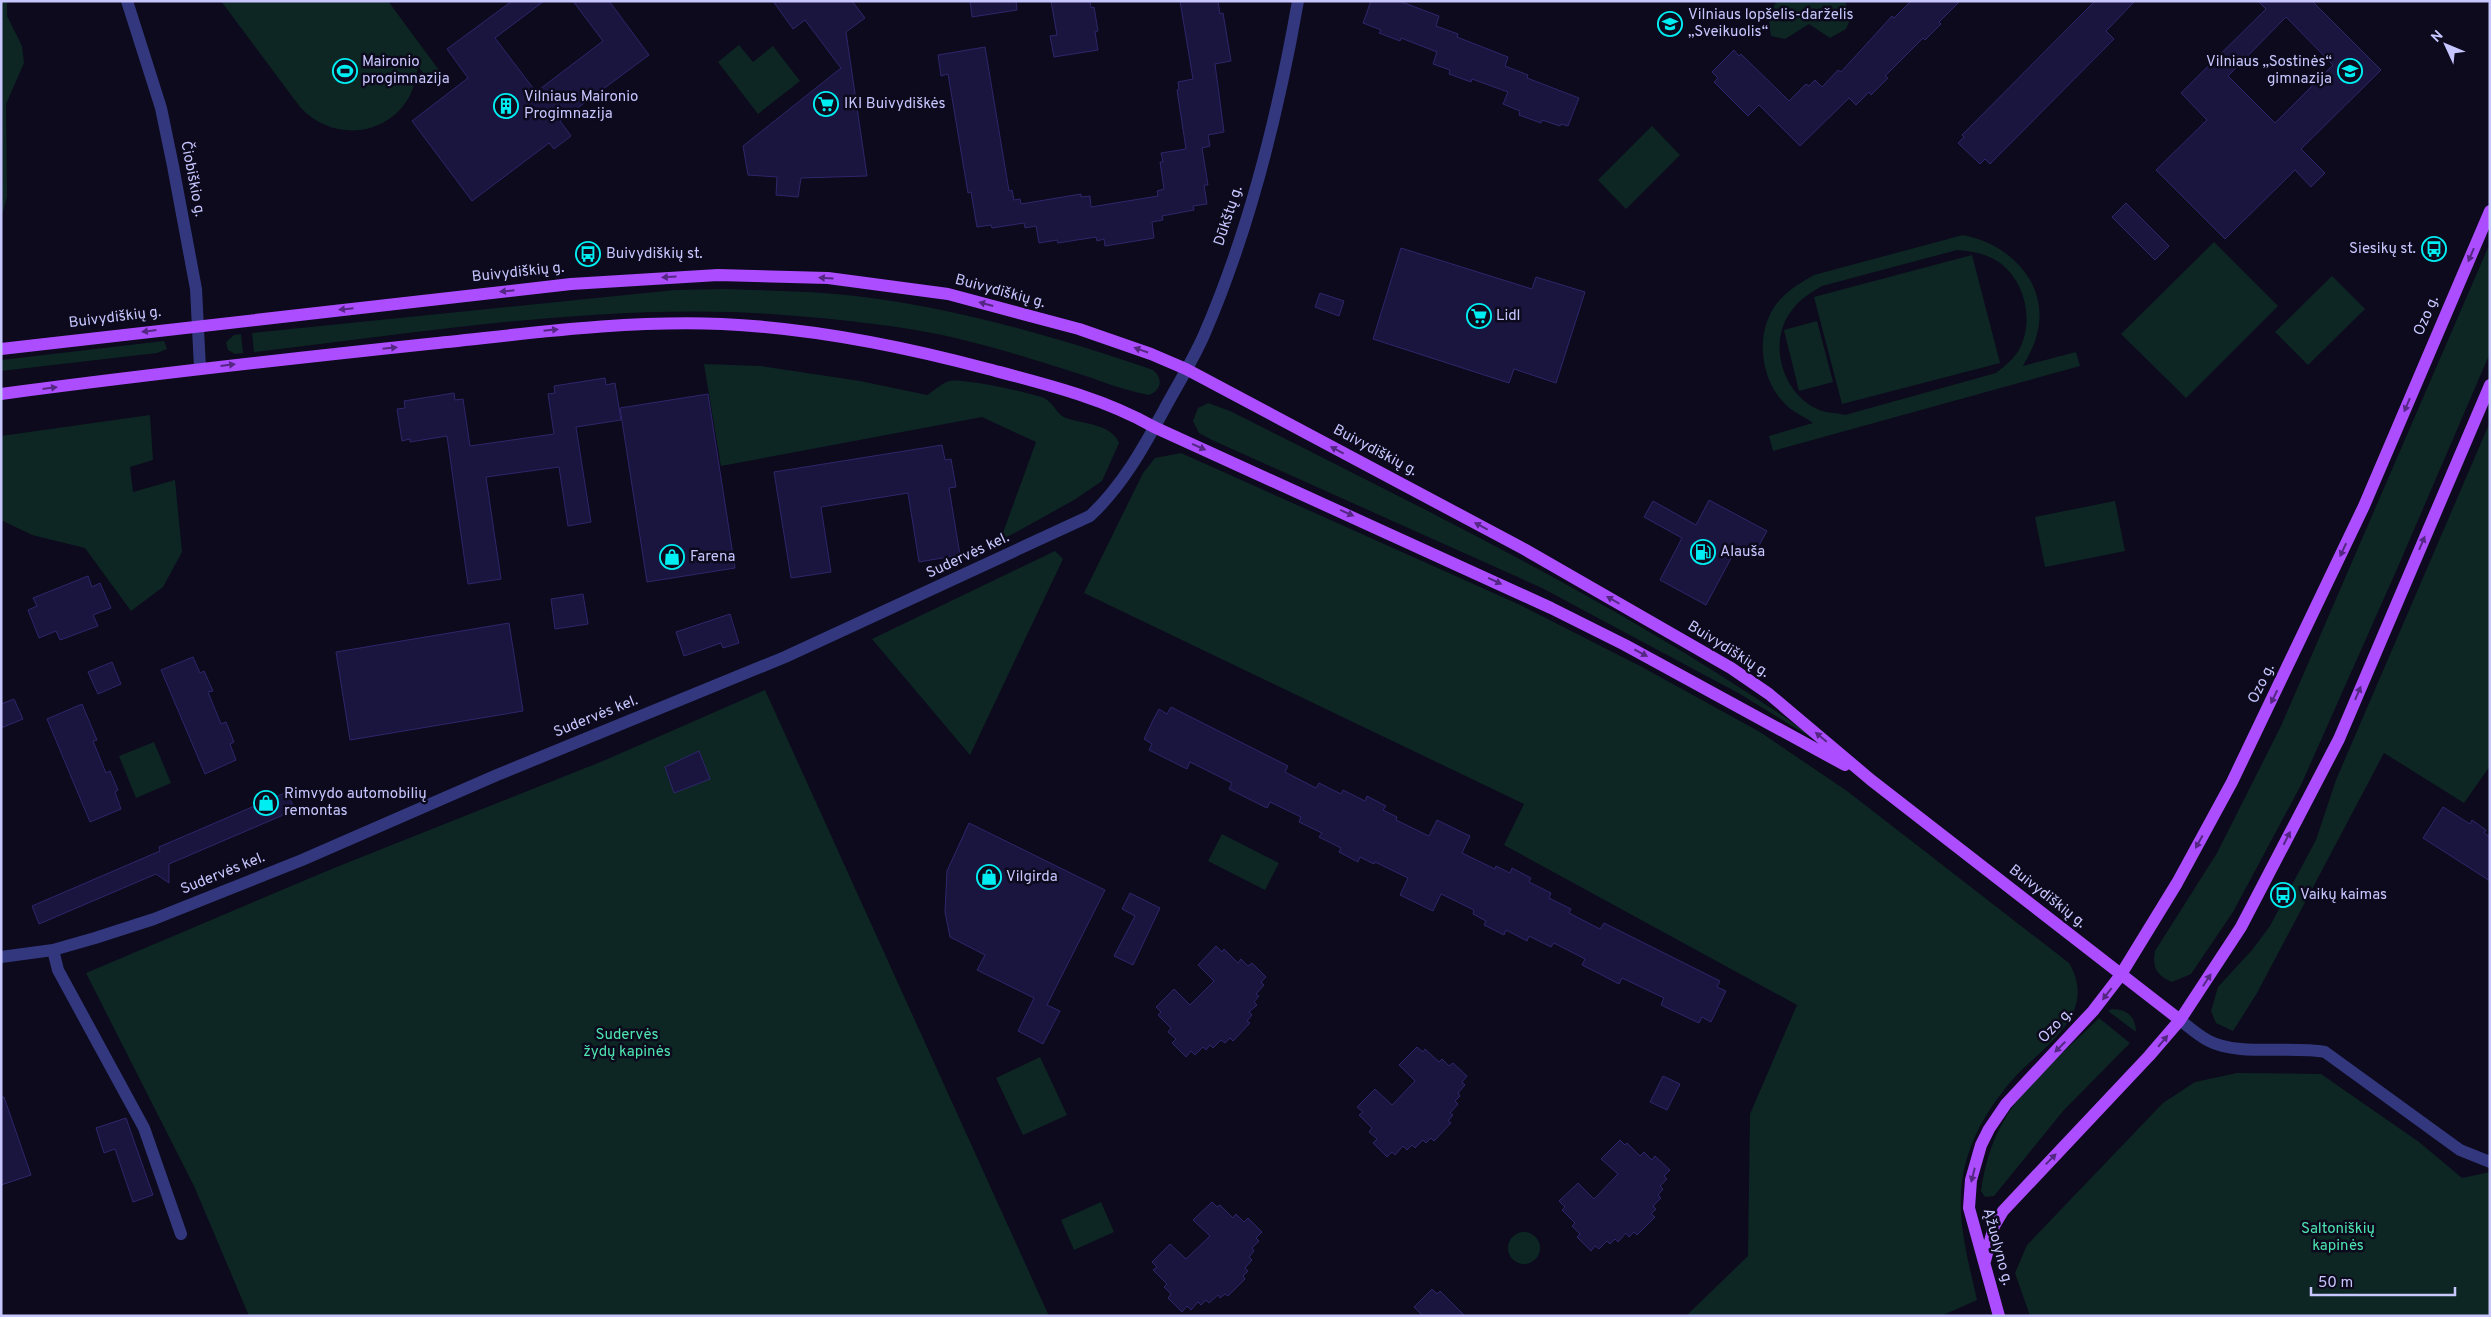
<svg xmlns="http://www.w3.org/2000/svg" width="2491" height="1317" font-family="Overpass,sans-serif">
<rect width="100%" height="100%" fill="#0c0a1c"/>
<!-- green -->
<path fill="#0d2623" fill-rule="evenodd" d="M1 1H7V16L22 46 24 63 6 104 7 197 1 219Z
M221 1H388L444 77 432 85 418 66C416 77 414 89 408 99 383 139 330 140 300 107Z
M1777 1H1845L1851 18 1846 29 1830 38 1809 24 1785 39 1771 36 1768 15Z
M739 45 753 62 773 46 800 81 758 114 718 62Z
M1652 126 1680 155 1626 209 1598 180Z
M1963 235C2011 244 2052 286 2036 338 2033 348 2028 357 2023 366L2076 352 2080 366 1773 451 1769 436 1813 423C1805 417 1795 413 1787 406 1760 381 1754 333 1777 303 1788 290 1800 283 1814 275ZM1957 250C1967 251 1978 252 1987 256 2022 269 2036 316 2020 348 2014 359 2005 366 1996 373L1845 415C1838 413 1829 413 1822 411 1783 397 1766 343 1792 310 1800 299 1810 293 1822 286Z
M2214 242 2278 306 2186 398 2121 334Z
M2490 243V353L2397 569 2301 785 2233 912 2191 974 2172 982C2156 975 2152 967 2155 951L2217 853 2281 726Z
M1972 255 2000 363 1842 404 1814 297Z
M2332 276 2365 309 2308 365 2275 332Z
M726 289C772 291 818 291 863 297 959 309 1061 338 1153 370 1163 378 1162 390 1149 395 1121 390 1094 378 1067 370 1008 351 950 334 890 326 837 319 784 314 731 312 572 307 412 334 254 352L252 333 675 290Z
M1817 321 1833 382 1799 391 1784 330Z
M241 334 243 353 235 354 228 350 226 342 234 335Z
M164 341 167 349 157 353 1 371V360Z
M704 364 761 366 860 381 927 395C934 391 943 382 950 381 962 378 1032 393 1044 398 1053 402 1057 415 1066 418 1083 424 1112 424 1119 443L1102 481 1074 500 1000 541 1036 442 982 417 721 466Z
M1208 403 1230 411C1436 515 1646 616 1833 751L1740 694 1542 588 1212 440 1199 433 1193 421 1198 408Z
M150 415 153 460 130 467 133 492 175 480 182 552 163 587 131 611 85 548 32 535 1 520V436Z
M2490 422V766L2464 803 2384 753 2257 993 2233 1031 2216 1023 2211 1011 2218 987 2252 950 2270 926 2316 840 2336 780Z
M1181 453 1518 604 1642 667 1760 732 1847 791 2069 963C2101 1017 2037 1049 2007 1086 1991 1106 1976 1129 1968 1155 1952 1204 1966 1251 1977 1300L1941 1316H1686L1748 1256 1750 1114 1797 1005 1504 845 1524 804 1084 593 1143 473 1155 458Z
M2115 501 2125 551 2045 567 2035 517Z
M1055 551 1063 559 970 755 872 639Z
M765 690 1049 1316H249L194 1186 86 973 334 868 603 761Z
M154 742 171 783 136 798 119 756Z
M1222 834 1279 863 1265 890 1208 861Z
M2112 1009C2127 1009 2136 1017 2136 1032L2108 1011Z
M2099 1018 2130 1043 2063 1111 1994 1196 1985 1197 1981 1191C1984 1168 1991 1143 2003 1122 2023 1086 2069 1048 2099 1018Z
M1040 1057 1067 1115 1023 1135 996 1078Z
M2237 1073 2321 1074 2419 1142 2462 1178 2490 1172V1316H2030L2015 1273 2027 1245 2163 1103 2195 1082Z
M1101 1202 1114 1232 1074 1250 1061 1220Z
M1508 1248a16 16 0 1 1 32 0a16 16 0 1 1-32 0Z"/>
<!-- building -->
<path fill="#1a153e" stroke="#2e266b" fill-rule="evenodd" d="M512 1H544L495 38 536 92 603 41 573 1H609L649 55 560 121 571 136 554 149 549 143 472 201 412 121 468 78 447 49Z
M773 1H852L865 18 846 32 867 176 801 178 798 197 776 195 777 177 748 175 743 146 841 68 805 20 793 29Z
M970 1H1016L1017 10 972 17Z
M1051 1H1090L1091 8 1094 7 1098 31 1095 32 1098 50 1054 57 1050 36 1057 35Z
M1180 1H1218L1220 14 1223 13 1231 61 1215 64 1224 132 1208 135 1210 146 1202 148 1208 185H1204L1207 204 1193 206 1194 210 1162 216 1163 220 1152 222 1154 238 1105 246 1104 239 1097 241 1096 237 1058 243 1057 240 1039 243 1036 226 1025 228 1024 223 992 228 991 225 977 227 971 192 968 193 948 74 941 76 938 55 985 47 1009 191 1012 190 1014 200 1020 199 1021 204 1081 194V197L1090 196 1091 207 1158 196 1157 191 1164 189 1160 162H1163L1161 153 1186 149 1177 90 1179 89 1178 82 1193 79Z
M1371 1H1399L1439 16 1436 26 1458 34 1457 37 1508 57 1505 66 1528 75 1527 78 1579 98 1568 126 1561 124 1560 126 1542 120 1541 123 1519 115 1520 111 1503 104 1508 92 1472 79 1471 82 1449 74 1450 70 1433 64 1437 52 1401 38 1400 41 1379 33 1381 30 1363 23Z
M1911 1H1960L1939 22 1941 24 1925 40 1923 38 1885 76 1888 78 1871 95 1869 92 1856 105 1849 98 1800 146 1759 105 1748 116 1714 82 1718 78 1712 72 1734 50 1739 56 1741 54 1789 101 1806 84 1809 86 1815 80 1822 87 1838 70 1841 72 1892 16 1894 18Z
M2095 1H2135L2106 31 2114 39 1990 164 1985 159 1980 164 1958 143 1964 137 1962 135Z
M2258 1H2312L2381 70 2301 149 2325 173 2311 187 2295 170 2225 239 2156 170 2207 120 2181 93 2266 9ZM2286 17 2333 65 2275 123 2228 76Z
M2126 203 2169 246 2155 260 2112 217Z
M1401 248 1532 289 1536 277 1585 292 1556 383 1514 369 1509 383 1373 339Z
M1320 293 1344 301 1339 316 1315 307Z
M605 378 606 385 615 383 621 420 576 427 591 522 568 526 559 467 486 477 501 579 468 584 447 436 410 442V439L402 441 397 409 405 408 404 401 454 393 455 400 463 399 470 446 554 434 548 394 555 393 554 386Z
M708 394 735 568 647 582 620 408Z
M942 445 945 460 951 459 956 487 949 488 960 555 919 562 908 493 821 507 831 572 791 578 774 472Z
M1709 500 1767 531 1752 558 1736 549 1706 605 1660 580 1682 538 1644 517 1653 501 1696 525Z
M88 576 92 587 100 583 111 608 93 615 98 626 60 640 56 631 39 638 28 610 37 606 33 598Z
M583 594 588 624 555 629 551 599Z
M730 614 739 643 723 648 721 643 684 656 676 632Z
M509 623 523 711 350 740 336 652Z
M193 657 200 673 204 671 213 691 208 692 221 724 226 722 234 742 230 744 236 760 205 774 161 670Z
M112 662 121 684 98 694 88 672Z
M14 699 23 719 1 728V704Z
M82 704 97 740 93 741 106 773 110 771 118 790 115 792 121 809 90 822 47 719Z
M1171 707 1288 766 1285 772 1316 788 1319 783 1341 794 1343 790 1365 801 1367 796 1386 806 1383 810 1397 817 1396 820 1429 836 1437 820 1470 836 1462 853 1495 869 1496 866 1510 873 1512 868 1531 878 1529 882 1551 893 1549 898 1571 909 1569 913 1600 929 1604 923 1720 981 1717 987 1726 991 1711 1022 1702 1017 1699 1023 1661 1005 1664 998 1622 978 1619 984 1596 972 1582 965 1585 959 1554 943 1551 947 1529 936 1527 941 1506 930 1504 935 1484 925 1486 921 1473 914 1474 910 1441 894 1433 911 1400 895 1408 878 1375 862 1374 864 1360 857 1358 862 1339 852 1341 848 1319 837 1322 833 1299 822 1301 817 1270 802 1267 808 1229 789 1232 783 1190 762 1187 769 1149 750 1152 744 1144 739 1153 720 1159 709 1167 714Z
M699 751 710 779 674 793 665 767Z
M287 792 295 810 169 864V883L156 874 39 924 32 906 160 851 159 847Z
M2443 807 2470 824 2472 820 2486 830 2484 833 2490 837V881L2423 838Z
M969 823 1105 890 1047 1005 1060 1011 1043 1044 1018 1031 1034 998 977 970 985 955 950 937 945 912 947 871Z
M1130 893 1160 908 1133 965 1114 956 1135 916 1122 909Z
M1216 946 1222 952 1224 949 1238 963 1241 959 1248 966 1252 963 1266 977 1261 982 1264 985 1256 994 1259 996 1254 1002 1257 1005 1249 1012 1252 1015 1247 1021 1250 1023 1233 1041 1230 1038 1225 1043 1221 1040 1213 1048 1210 1045 1206 1050 1203 1047 1195 1055 1191 1051 1186 1057 1172 1043 1176 1039 1168 1032 1171 1028 1158 1015 1161 1012 1156 1007 1174 989 1190 1005 1214 981 1198 965Z
M1417 1047 1423 1052 1425 1049 1439 1062 1442 1059 1449 1066 1453 1063 1467 1076 1462 1082 1465 1085 1458 1093 1460 1096 1455 1101 1458 1104 1450 1113 1453 1115 1448 1121 1451 1123 1434 1141 1431 1138 1426 1143 1423 1140 1415 1148 1412 1145 1407 1150 1403 1146 1395 1155 1392 1152 1387 1157 1373 1143 1377 1139 1369 1132 1372 1128 1359 1115 1363 1112 1357 1107 1375 1089 1392 1105 1415 1081 1399 1065Z
M1663 1076 1680 1084 1667 1110 1650 1102Z
M1 1097H4L31 1175 1 1185Z
M126 1118 153 1195 133 1202 115 1149 104 1153 96 1128Z
M1620 1140 1625 1145 1627 1143 1640 1156 1644 1152 1652 1160 1655 1156 1670 1170 1664 1176 1667 1179 1660 1186 1663 1189 1658 1195 1661 1198 1653 1206 1656 1209 1651 1214 1655 1217 1637 1235 1634 1232 1629 1237 1626 1233 1618 1242 1615 1239 1610 1244 1607 1241 1599 1249 1595 1246 1591 1251 1577 1237 1580 1234 1572 1226 1575 1223 1562 1210 1565 1207 1559 1201 1578 1183 1594 1199 1618 1174 1601 1159Z
M1212 1202 1217 1207 1220 1205 1233 1218 1236 1214 1244 1222 1248 1218 1262 1232 1256 1238 1259 1241 1252 1248 1254 1251 1249 1257 1252 1260 1245 1268 1248 1271 1243 1276 1245 1279 1228 1296 1225 1294 1220 1298 1218 1295 1209 1303 1206 1300 1201 1305 1198 1302 1191 1310 1187 1306 1182 1312 1168 1298 1171 1294 1164 1287 1167 1284 1153 1270 1157 1267 1152 1262 1170 1244 1186 1259 1210 1236 1193 1220Z
M1432 1289 1437 1294 1440 1291 1465 1316H1423L1414 1307Z"/>
<g fill="none" stroke-linecap="round" stroke-linejoin="round">
<!-- minor -->
<path stroke="#33377e" stroke-width="12" d="M127 1 161 108 173 166 196 289 200 368
M53 950 58 970 144 1128 181 1234
M1 957 53 950 95 938 154 919 302 860 497 775 785 657 1090 516C1123 485 1143 448 1165 408 1178 384 1193 360 1204 335 1250 229 1278 115 1298 1
M2180 1020C2189 1027 2199 1036 2209 1041 2237 1056 2291 1046 2325 1052L2460 1150 2490 1162"/>
<!-- major -->
<path stroke="#ac4dff" stroke-width="12" d="M1 349 571 284 718 275 828 278 948 294 1079 329 1151 354 1186 369 1524 549 1731 668 1769 694 1871 780 2180 1020
M1 394C143 375 286 359 428 344 526 334 623 320 722 324 812 328 902 346 988 369 1045 384 1103 398 1154 427L1551 608 1625 645 1845 765
M1985 1261 1994 1226 2003 1211 2149 1056 2180 1020 2241 927 2339 739 2490 385
M1999 1316 1969 1208 1971 1180 1981 1145 1989 1129 2006 1104 2093 1011 2120 976 2177 883 2232 782 2364 506 2490 211"/>
</g>
<!-- one-way arrows -->
<defs><path id="oneway-solid" d="M-6-.8H1V-3.2L6.5 0L1 3.2V.8H-6Z" transform="scale(1.25)"/></defs>
<g fill="#542882">
<use href="#oneway-solid" transform="translate(2471 255) rotate(113)"/>
<use href="#oneway-solid" transform="translate(669 277) rotate(177)"/>
<use href="#oneway-solid" transform="translate(826 278) rotate(-176)"/>
<use href="#oneway-solid" transform="translate(507 291) rotate(174)"/>
<use href="#oneway-solid" transform="translate(986 304) rotate(-165)"/>
<use href="#oneway-solid" transform="translate(346 309) rotate(174)"/>
<use href="#oneway-solid" transform="translate(551 330) rotate(-6)"/>
<use href="#oneway-solid" transform="translate(149 331) rotate(173)"/>
<use href="#oneway-solid" transform="translate(390 348) rotate(-6)"/>
<use href="#oneway-solid" transform="translate(1141 350) rotate(-161)"/>
<use href="#oneway-solid" transform="translate(228 365) rotate(-7)"/>
<use href="#oneway-solid" transform="translate(50 388) rotate(-7)"/>
<use href="#oneway-solid" transform="translate(2407 405) rotate(113)"/>
<use href="#oneway-solid" transform="translate(1199 447) rotate(24)"/>
<use href="#oneway-solid" transform="translate(1337 450) rotate(-152)"/>
<use href="#oneway-solid" transform="translate(1347 513) rotate(24)"/>
<use href="#oneway-solid" transform="translate(1481 526) rotate(-152)"/>
<use href="#oneway-solid" transform="translate(2422 543) rotate(-67)"/>
<use href="#oneway-solid" transform="translate(2343 550) rotate(115)"/>
<use href="#oneway-solid" transform="translate(1495 581) rotate(25)"/>
<use href="#oneway-solid" transform="translate(1613 600) rotate(-150)"/>
<use href="#oneway-solid" transform="translate(1641 653) rotate(28)"/>
<use href="#oneway-solid" transform="translate(2358 693) rotate(-67)"/>
<use href="#oneway-solid" transform="translate(2274 697) rotate(116)"/>
<use href="#oneway-solid" transform="translate(1821 737) rotate(-140)"/>
<use href="#oneway-solid" transform="translate(2287 838) rotate(-63)"/>
<use href="#oneway-solid" transform="translate(2199 842) rotate(119)"/>
<use href="#oneway-solid" transform="translate(2207 980) rotate(-57)"/>
<use href="#oneway-solid" transform="translate(2107 994) rotate(128)"/>
<use href="#oneway-solid" transform="translate(2163 1041) rotate(-50)"/>
<use href="#oneway-solid" transform="translate(2060 1047) rotate(135)"/>
<use href="#oneway-solid" transform="translate(2051 1159) rotate(-46)"/>
<use href="#oneway-solid" transform="translate(1973 1175) rotate(104)"/>
</g>
<!-- icons -->
<defs>
<symbol id="school-ring" viewBox="-11 -11 22 22"><circle r="9.5" fill="#0c0a1c" stroke="#00eef1" stroke-width="1.5"/><path d="M0-5L7-2L0 1L-7-2ZM-4 1L0 2.5L4 1V4Q0 6-4 4Z" fill="#00eef1"/></symbol>
<symbol id="stadium-ring" viewBox="-11 -11 22 22"><circle r="9.5" fill="#0c0a1c" stroke="#00eef1" stroke-width="1.5"/><path d="M0-5a6.5 5 0 1 0 0 10a6.5 5 0 1 0 0-10ZM-3.5-1.8h7v3.6h-7Z" fill="#00eef1"/></symbol>
<symbol id="supermarket-ring" viewBox="-11 -11 22 22"><circle r="9.5" fill="#0c0a1c" stroke="#00eef1" stroke-width="1.5"/><path d="M-6-5.5h2.5l.6 2H6L4.5 2H-2.5L-4.4-4H-6ZM-1.5 3.2a1.3 1.3 0 1 0 .1 0ZM3 3.2a1.3 1.3 0 1 0 .1 0Z" fill="#00eef1"/></symbol>
<symbol id="building-ring" viewBox="-11 -11 22 22"><circle r="9.5" fill="#0c0a1c" stroke="#00eef1" stroke-width="1.5"/><path d="M-4-6H4V6H1V3H-1V6H-4ZM-2.5-4.3h1.7v1.8h-1.7ZM.8-4.3h1.7v1.8H.8ZM-2.5-1h1.7V.8h-1.7ZM.8-1h1.7V.8H.8Z" fill="#00eef1"/></symbol>
<symbol id="bus-ring" viewBox="-11 -11 22 22"><circle r="9.5" fill="#0c0a1c" stroke="#00eef1" stroke-width="1.5"/><path d="M-5-6H5V4H4V6H2V4H-2V6H-4V4H-5ZM-3.5-4V0h7V-4ZM-3.5 1.2v1.5H-2V1.2ZM2 1.2v1.5H3.5V1.2Z" fill="#00eef1"/></symbol>
<symbol id="fuel-ring" viewBox="-11 -11 22 22"><circle r="9.5" fill="#0c0a1c" stroke="#00eef1" stroke-width="1.5"/><path d="M-5.5-6h7V0h2V4h1.3V-2.5L3-4.5l.8-.8L6-3V5H2.5V1h-1V6h-7ZM-4.2-4.7v3.2H.2V-4.7Z" fill="#00eef1"/></symbol>
<symbol id="shop-ring" viewBox="-11 -11 22 22"><circle r="9.5" fill="#0c0a1c" stroke="#00eef1" stroke-width="1.5"/><path d="M-5-2.5h2.3a2.7 3.5 0 0 1 5.4 0H5L5.5 6h-11ZM-1.5-2.5h3a1.5 2.3 0 0 0-3 0Z" fill="#00eef1"/></symbol>
</defs>
<g fill-rule="evenodd">
<use href="#school-ring" x="1656" y="10" width="28" height="28"/>
<use href="#stadium-ring" x="331" y="57" width="28" height="28"/>
<use href="#school-ring" x="2336" y="57" width="28" height="28"/>
<use href="#supermarket-ring" x="812" y="90" width="28" height="28"/>
<use href="#building-ring" x="492" y="92" width="28" height="28"/>
<use href="#bus-ring" x="2420" y="235" width="28" height="28"/>
<use href="#bus-ring" x="574" y="240" width="28" height="28"/>
<use href="#supermarket-ring" x="1465" y="302" width="28" height="28"/>
<use href="#fuel-ring" x="1689" y="538" width="28" height="28"/>
<use href="#shop-ring" x="658" y="543" width="28" height="28"/>
<use href="#shop-ring" x="252" y="789" width="28" height="28"/>
<use href="#shop-ring" x="975" y="863" width="28" height="28"/>
<use href="#bus-ring" x="2269" y="881" width="28" height="28"/>
</g>
<g text-anchor="middle" dominant-baseline="central" stroke-width="5" stroke-linejoin="round" paint-order="stroke">
<!-- poi labels -->
<g font-size="15" fill="#c7c6ff" stroke="#0c0a1c" text-anchor="start">
<text x="1688" y="15">Vilniaus lopšelis-darželis<tspan x="1688" dy="17">„Sveikuolis“</tspan></text>
<text x="362" y="62">Maironio<tspan x="362" dy="17">progimnazija</tspan></text>
<text x="2332" y="62" text-anchor="end">Vilniaus „Sostinės“<tspan x="2332" dy="17">gimnazija</tspan></text>
<text x="524" y="97">Vilniaus Maironio<tspan x="524" dy="17">Progimnazija</tspan></text>
<text x="844" y="104">IKI Buivydiškės</text>
<text x="2416" y="249" text-anchor="end">Siesikų st.</text>
<text x="606" y="254">Buivydiškių st.</text>
<text x="1496" y="316">Lidl</text>
<text x="1720" y="552">Alauša</text>
<text x="690" y="557">Farena</text>
<text x="284" y="794">Rimvydo automobilių<tspan x="284" dy="17">remontas</tspan></text>
<text x="1006" y="877">Vilgirda</text>
<text x="2300" y="895">Vaikų kaimas</text>
</g>
<!-- street labels -->
<g font-size="15" fill="#c7c6ff" stroke="#0c0a1c">
<text transform="translate(192 179) rotate(79)">Čiobiškio g.</text>
<text transform="translate(1229 216) rotate(-72)">Dūkštų g.</text>
<text transform="translate(518 273) rotate(-6)">Buivydiškių g.</text>
<text transform="translate(1000 292) rotate(15)">Buivydiškių g.</text>
<text transform="translate(2427 316) rotate(-67)">Ozo g.</text>
<text transform="translate(115 318) rotate(-7)">Buivydiškių g.</text>
<text transform="translate(1375 451) rotate(28)">Buivydiškių g.</text>
<text transform="translate(968 556) rotate(-25)">Sudervės kel.</text>
<text transform="translate(1728 650) rotate(32)">Buivydiškių g.</text>
<text transform="translate(2262 684) rotate(-64)">Ozo g.</text>
<text transform="translate(596 717) rotate(-22)">Sudervės kel.</text>
<text transform="translate(223 874) rotate(-22)">Sudervės kel.</text>
<text transform="translate(2047 897) rotate(38)">Buivydiškių g.</text>
<text transform="translate(2056 1026) rotate(-46)">Ozo g.</text>
<text transform="translate(1997 1247) rotate(75)">Ąžuolyno g.</text>
</g>
<!-- park labels -->
<g font-size="15" fill="#4de4b0" stroke="#0c0a1c">
<text x="627" y="1035">Sudervės<tspan x="627" dy="17">žydų kapinės</tspan></text>
<text x="2338" y="1229">Saltoniškių<tspan x="2338" dy="17">kapinės</tspan></text>
</g>
</g>
<!-- border -->
<rect width="2491" height="1317" fill="none" stroke="#c7c6ff" stroke-width="5"/>
<!-- north arrow -->
<g transform="translate(2446 45) rotate(314)" stroke="#0c0a1c" stroke-width="4" paint-order="stroke">
<path d="M0-4L9 19L0 12L-9 19Z" fill="#c7c6ff"/>
<text y="-8" font-size="14" font-weight="bold" text-anchor="middle" fill="#c7c6ff">N</text>
</g>
<!-- scale -->
<path d="M2311 1287v8h144v-8" fill="none" stroke="#c7c6ff" stroke-width="2.5"/>
<text x="2318" y="1287" font-size="15" fill="#c7c6ff" stroke="#0c0a1c" stroke-width="4" paint-order="stroke">50 m</text>
</svg>
